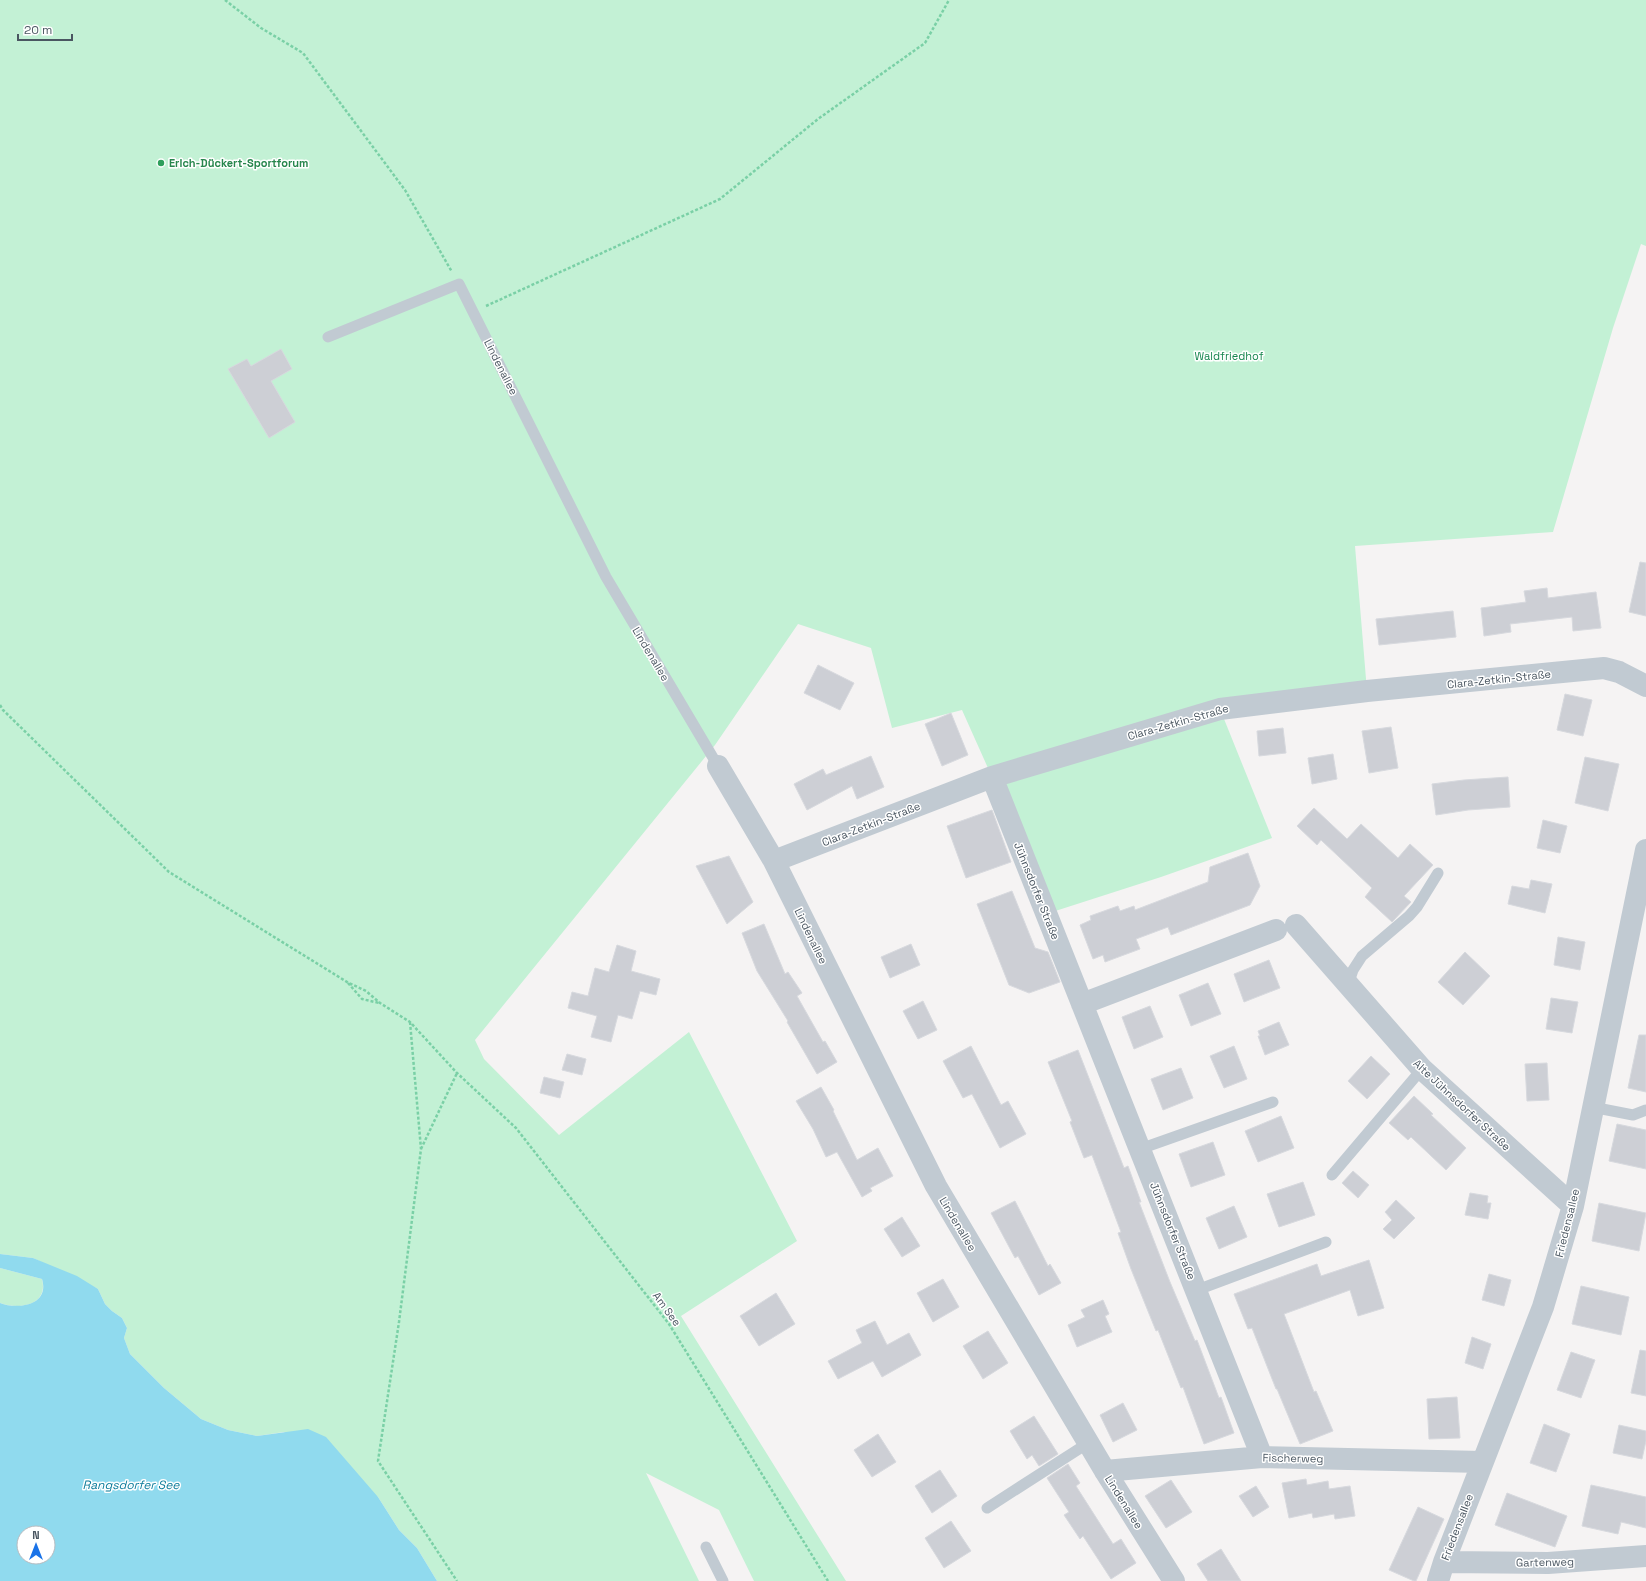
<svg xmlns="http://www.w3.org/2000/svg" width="1646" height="1581" font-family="'Space Grotesk',sans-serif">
<rect width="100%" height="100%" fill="#f5f3f3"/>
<!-- green -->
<path fill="#c3f1d5" d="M0 0H1646V246L1641 244 1613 328 1553 532 1355 546 1367 691 1220 709 1272 838 1161 877 1046 914 992 777 962 710 892 728 871 648 798 624 715 745 475 1040 484 1059 559 1135 689 1032 797 1241 681 1316 846 1581H754L719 1510 646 1473 699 1581H437L417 1548 399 1530 378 1497 284 1432 257 1436 228 1430 201 1419 164 1388 130 1354 124 1338 127 1328 122 1318 112 1311 105 1304 98 1289 33 1258 0 1254Z
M0 1268 42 1279C49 1306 18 1310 0 1303Z"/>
<!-- water -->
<path fill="#90daee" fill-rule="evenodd" d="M0 1254 33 1258 77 1276 98 1289 105 1304 112 1311 122 1318 127 1328 124 1338 130 1354 164 1388 201 1419 228 1430 257 1436 308 1429 326 1437 378 1497 399 1530 417 1548 437 1581H0V1303C18 1310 50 1305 42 1279L0 1268ZM24 1533H48V1557H24Z"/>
<!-- building -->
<path fill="#cdcfd5" stroke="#d7d9de" d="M281 349 292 369 271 381 295 422 269 438 228 369 247 359 251 366Z
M1640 562 1646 563V616L1629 612Z
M1547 588 1548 598 1596 592 1601 628 1573 631 1572 617 1510 624 1511 632 1484 636 1481 608 1526 602 1524 591Z
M1453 611 1456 637 1379 645 1376 619Z
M818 665 854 683 840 710 804 693Z
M1565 694 1592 700 1583 736 1557 730Z
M951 713 968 755 942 766 925 724Z
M1391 727 1398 768 1369 773 1362 731Z
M1283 728 1286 753 1259 756 1257 731Z
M1333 754 1337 779 1312 784 1308 758Z
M871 756 884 787 857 799 852 786 807 810 794 784 823 769 826 775Z
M1585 757 1619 764 1608 811 1575 803Z
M1508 777 1510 807 1468 810 1436 815 1432 784 1464 780Z
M1314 808 1347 839 1361 824 1398 858 1410 844 1433 865 1404 896 1411 902 1392 922 1365 897 1372 888 1321 840 1317 845 1297 826Z
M992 810 1011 862 966 878 947 826Z
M1543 820 1567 826 1560 853 1537 848Z
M1248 853 1260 886 1250 905 1171 935 1168 927 1136 939 1140 949 1105 962 1103 955 1093 959 1080 925 1091 920 1090 916 1118 906 1120 911 1134 906 1135 910 1208 882 1210 867Z
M729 856 753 902 727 924 696 866Z
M1531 880 1552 884 1545 913 1508 904 1512 886 1529 889Z
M1012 891 1035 948 1048 952 1060 982 1029 993 1009 985 977 904Z
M764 924 785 974 788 972 802 993 797 996 823 1042 825 1041 837 1062 817 1074 787 1022 788 1021 757 971 742 933Z
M1558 937 1585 942 1580 970 1554 965Z
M911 944 920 965 890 978 881 957Z
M617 945 636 951 631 971 660 979 656 995 640 991 632 1019 618 1015 611 1042 591 1037 597 1016 568 1008 572 992 588 996 595 968 609 972Z
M1465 952 1490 976 1463 1005 1438 982Z
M1269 960 1280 988 1244 1002 1234 974Z
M1208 983 1221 1014 1191 1026 1179 995Z
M1551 998 1578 1002 1572 1033 1546 1029Z
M923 1001 937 1030 918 1039 903 1011Z
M1150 1006 1163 1037 1134 1049 1122 1017Z
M1279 1022 1289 1045 1265 1055 1258 1036H1260L1258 1031Z
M1639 1035H1646V1092L1628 1088Z
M971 1046 1001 1105 1008 1101 1026 1134 1000 1148 972 1094 963 1098 943 1061Z
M1234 1046 1247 1079 1224 1088 1210 1056Z
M1078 1050 1124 1168 1128 1166 1141 1202H1139L1170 1282 1195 1341 1197 1340 1219 1398 1221 1397 1234 1433 1204 1444 1183 1387 1181 1388 1158 1330 1156 1331 1131 1269 1118 1233 1121 1232 1092 1155 1084 1158 1070 1122 1072 1121 1048 1062Z
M567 1054 586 1059 582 1075 562 1070Z
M1371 1056 1390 1074 1367 1099 1348 1081Z
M1547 1063 1549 1100 1527 1101 1525 1064Z
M1181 1068 1193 1098 1163 1110 1151 1079Z
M544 1077 564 1082 560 1098 540 1093Z
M821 1087 834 1110 833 1111 857 1160 878 1148 893 1176 870 1188 872 1191 862 1197 837 1152 826 1157 813 1129 796 1101Z
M1414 1096 1433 1114 1431 1115 1466 1148 1446 1170 1411 1137 1408 1140 1389 1123Z
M1281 1116 1294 1148 1258 1162 1245 1131Z
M1617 1124 1646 1130V1169L1609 1161Z
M1213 1142 1225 1175 1191 1187 1179 1154Z
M1353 1171 1369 1185 1358 1198 1342 1183Z
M1303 1182 1315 1215 1279 1227 1267 1194Z
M1470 1193 1488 1196 1487 1203H1491L1488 1219 1465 1215Z
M1396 1200 1415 1218 1394 1239 1383 1229 1392 1220 1385 1212Z
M1015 1201 1048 1266 1050 1264 1061 1283 1039 1295 1018 1256 1015 1258 991 1213Z
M1599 1203 1646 1213 1639 1251 1592 1241Z
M1234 1206 1247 1237 1219 1249 1206 1218Z
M902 1217 920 1246 902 1257 884 1229Z
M1369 1260 1384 1308 1358 1316 1350 1290 1284 1314 1314 1392 1316 1391 1333 1431 1300 1444 1277 1389H1276L1252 1328 1248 1329 1234 1294 1317 1264 1321 1276Z
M1489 1274 1511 1280 1504 1306 1482 1300Z
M943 1279 959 1307 933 1322 917 1293Z
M1581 1286 1629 1297 1621 1335 1572 1324Z
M776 1293 795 1324 759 1346 740 1316Z
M1103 1300 1109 1314 1105 1316 1112 1332 1077 1347 1068 1325 1085 1317 1081 1310Z
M875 1321 887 1345 909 1333 921 1355 882 1377 873 1361 838 1379 828 1361 862 1343 856 1330Z
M988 1331 1008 1363 983 1379 963 1346Z
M1472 1337 1491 1344 1483 1369 1465 1363Z
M1640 1350 1646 1351V1396L1631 1393Z
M1571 1352 1595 1360 1581 1398 1557 1390Z
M1457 1397 1460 1438 1429 1439 1427 1399Z
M1123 1403 1137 1430 1113 1442 1100 1415Z
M1034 1416 1058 1454 1039 1466 1032 1455 1027 1459 1010 1431Z
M1544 1424 1570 1434 1556 1472 1530 1463Z
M1619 1425 1646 1431V1441L1642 1459 1613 1453Z
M878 1434 896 1462 872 1477 854 1450Z
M1068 1464 1080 1483 1076 1486 1113 1544 1121 1539 1136 1563 1111 1579 1083 1536 1080 1539 1064 1515 1069 1512 1047 1478Z
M940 1470 957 1496 932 1513 915 1486Z
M1306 1479 1307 1485 1328 1481 1329 1489 1350 1486 1355 1516 1335 1519 1334 1514 1313 1518 1312 1513 1289 1518 1282 1483Z
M1171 1480 1192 1512 1166 1528 1145 1496Z
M1591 1485 1646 1497V1528L1621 1522 1618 1534 1582 1526Z
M1256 1486 1269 1507 1253 1517 1239 1496Z
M1507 1493 1567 1516 1555 1547 1495 1525Z
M1418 1507 1444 1519 1416 1581H1414L1389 1570Z
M951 1521 971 1551 944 1568 925 1538Z
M1221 1549 1241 1581H1208L1197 1564Z"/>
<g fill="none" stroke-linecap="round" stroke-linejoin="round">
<!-- path -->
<path stroke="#7ad0a6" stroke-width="2.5" stroke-dasharray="3 2" stroke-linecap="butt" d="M225 0 261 28 303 53 405 190 452 272
M486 306 720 199 818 119 925 43 949 0
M0 705 3 710 169 872 347 982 366 991 380 1003 410 1022 457 1073 516 1128 669 1324 828 1581
M348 983 362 999 379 1003
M410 1022 421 1149 399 1322 378 1461 457 1581
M421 1149 457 1073"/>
<!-- lane -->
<path stroke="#c1cad2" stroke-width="11" d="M328 337 459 284 606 577 718 766
M1348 985 1353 970 1362 956 1409 916 1417 907 1438 873
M1592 1107 1633 1115 1646 1110
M1140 1149 1273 1102
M1332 1175 1422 1069
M1197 1290 1326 1242
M987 1508 1088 1443
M706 1547 723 1581"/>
<!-- street -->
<path stroke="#c1cad2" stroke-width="22" d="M718 766 774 861 936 1186 1105 1471 1174 1581
M992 777 1262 1457
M774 861 992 777 1220 709 1367 691 1604 668 1619 672 1646 686
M1296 925 1422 1069 1573 1206
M1082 1004 1276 930
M1105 1471 1262 1457 1482 1462
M1444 1562 1548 1563 1646 1556
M1438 1581 1444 1562 1543 1307 1573 1206 1646 850"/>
</g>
<!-- markers -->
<circle fill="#2e9e5b" stroke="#fff" stroke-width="1.5" cx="161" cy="163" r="4"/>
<g text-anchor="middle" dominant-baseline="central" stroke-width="3" stroke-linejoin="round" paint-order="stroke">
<!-- leisure labels -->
<g font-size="11" font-weight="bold" fill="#27864d" stroke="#fff" text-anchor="start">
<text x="169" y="163">Erich-Dückert-Sportforum</text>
</g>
<!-- park labels -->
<g font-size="11" fill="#17864f" stroke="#fff">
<text x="1229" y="356">Waldfriedhof</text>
</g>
<!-- street labels -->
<g font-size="11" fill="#4a5661" stroke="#fff">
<text transform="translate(501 367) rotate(63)">Lindenallee</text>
<text transform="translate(651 654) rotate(59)">Lindenallee</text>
<text transform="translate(1499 679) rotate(-6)">Clara-Zetkin-Straße</text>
<text transform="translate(1178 722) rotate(-16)">Clara-Zetkin-Straße</text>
<text transform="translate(871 824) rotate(-21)">Clara-Zetkin-Straße</text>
<text transform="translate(1037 891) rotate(68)">Jühnsdorfer Straße</text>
<text transform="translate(811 936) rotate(64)">Lindenallee</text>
<text transform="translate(1462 1105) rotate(43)">Alte Jühnsdorfer Straße</text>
<text transform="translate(1567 1223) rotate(-76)">Friedensallee</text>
<text transform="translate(958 1224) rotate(59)">Lindenallee</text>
<text transform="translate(1173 1231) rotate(68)">Jühnsdorfer Straße</text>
<text transform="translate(667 1309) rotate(54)">Am See</text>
<text transform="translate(1293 1458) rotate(1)">Fischerweg</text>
<text transform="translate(1124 1502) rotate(58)">Lindenallee</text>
<text transform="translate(1457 1527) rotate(-69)">Friedensallee</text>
<text transform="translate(1545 1562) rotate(-1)">Gartenweg</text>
</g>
<!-- water labels -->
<g font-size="12" font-style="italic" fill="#0c7c9b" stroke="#fff">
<text x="131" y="1485">Rangsdorfer See</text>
</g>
</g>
<!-- north arrow -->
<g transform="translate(36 1545)"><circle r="19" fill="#ffffff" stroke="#b7bbc0"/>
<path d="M0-3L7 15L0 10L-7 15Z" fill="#1a73e8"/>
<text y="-6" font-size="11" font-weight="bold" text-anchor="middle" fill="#4a5661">N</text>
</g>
<!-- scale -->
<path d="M18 34v6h54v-6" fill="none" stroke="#4a5661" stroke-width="2"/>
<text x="24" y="34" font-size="12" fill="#4a5661" stroke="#ffffff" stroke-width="3" paint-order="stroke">20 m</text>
</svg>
